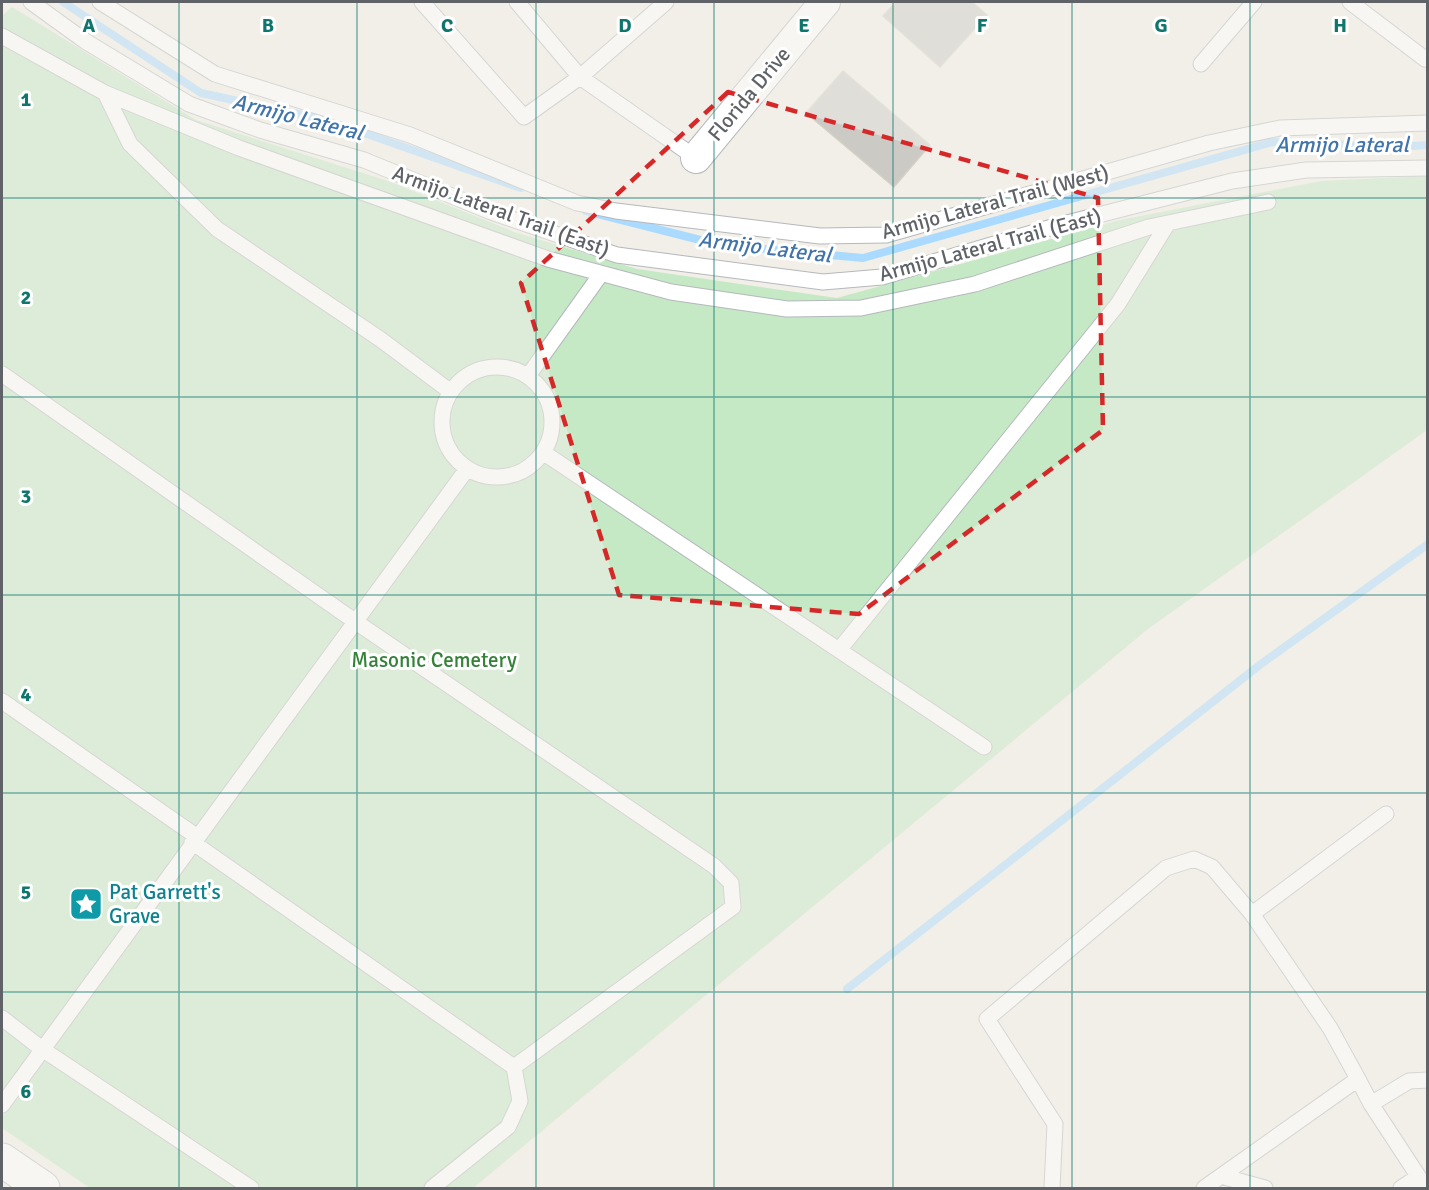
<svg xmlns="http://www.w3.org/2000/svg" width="1429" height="1190" font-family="Signika,sans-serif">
<rect width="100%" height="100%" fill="#f1efe8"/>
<!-- green -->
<path fill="#c5e8c5" d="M12 7 196 120 391 182 514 232 637 269 837 298 1120 220 1321 181 1427 176V430L1148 629 473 1188H90L2 1128V16Z"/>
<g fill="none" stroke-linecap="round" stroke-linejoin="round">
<!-- stream -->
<path stroke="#aadaff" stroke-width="8" d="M63 2 201 93 330 121 521 188
M586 211 720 245 863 258 1272 142 1398 147 1428 145
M847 989 1261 664 1428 544"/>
</g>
<!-- building -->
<path fill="#cccac5" stroke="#d6d1c6" stroke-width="1.5" d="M896 2H972L987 15 940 67 883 16Z
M843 71 930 145 894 187 806 113Z"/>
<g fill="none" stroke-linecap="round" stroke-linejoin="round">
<defs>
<path id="lane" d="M31 2 85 41 189 104 260 130 364 160 491 212 617 255 823 282 882 277 1059 225 1232 181 1306 170 1428 168
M100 2 215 74 410 135 577 203 616 211 820 236 886 235 1209 143 1280 128 1428 123
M422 2 524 117 580 77 666 2
M517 2 580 77 696 158
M1350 2 1425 59 1428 57
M2 36 105 93 239 148 548 259 671 292 787 309 861 308 975 284 1149 227 1268 202
M1201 64 1254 2
M105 93 130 144 217 229 380 339 451 392
M442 422a55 55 0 1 1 110 0a55 55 0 1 1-110 0Z
M2 374 356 622 714 866 731 883 733 907 514 1067
M528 376 601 274
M544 453 984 747
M839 650 1118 304 1168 223
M2 701 196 836
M192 842 514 1067 520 1101 508 1127 432 1188
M1252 914 1386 814
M2 1018 42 1049 251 1188
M1371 1104 1409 1081 1428 1080
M2 1105 467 469
M1221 1176 1265 1188
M1052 1188 1055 1124 987 1019 1166 868 1194 859 1212 867 1252 914 1330 1028 1358 1079
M1204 1188 1358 1079 1371 1104 1426 1188
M1401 1188 1418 1177"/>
<path id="street" d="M696 158 825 2"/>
<path id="secondary" d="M2 1160 43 1188"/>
</defs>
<!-- lane casing -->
<use href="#lane" stroke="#b5b8bc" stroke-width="17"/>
<!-- street casing -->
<use href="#street" stroke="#b5b8bc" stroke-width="32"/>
<!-- secondary casing -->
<use href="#secondary" stroke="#b6babf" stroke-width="35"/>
<!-- lane -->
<use href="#lane" stroke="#fff" stroke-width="15"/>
<!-- street -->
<use href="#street" stroke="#fff" stroke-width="30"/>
<!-- secondary -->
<use href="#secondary" stroke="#fff" stroke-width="33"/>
</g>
<!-- marked area -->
<path d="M0 0H1429V1190H0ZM728 92 1098 198 1103 430 859 614 619 595 521 283Z" fill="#f1efe8" fill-opacity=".55" fill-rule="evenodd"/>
<path fill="none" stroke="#d62828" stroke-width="4.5" stroke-dasharray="12 8" stroke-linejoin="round" d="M728 92 1098 198 1103 430 859 614 619 595 521 283Z"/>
<!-- grid -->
<path fill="none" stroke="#0f766e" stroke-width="1.5" stroke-opacity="0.55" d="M179 2V1188M357 2V1188M536 2V1188M714 2V1188M893 2V1188M1072 2V1188M1250 2V1188M2 198H1428M2 397H1428M2 595H1428M2 793H1428M2 992H1428"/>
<!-- icons -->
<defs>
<symbol id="sight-square" viewBox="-11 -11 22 22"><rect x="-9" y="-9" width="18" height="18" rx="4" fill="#0f9aa8" stroke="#fff"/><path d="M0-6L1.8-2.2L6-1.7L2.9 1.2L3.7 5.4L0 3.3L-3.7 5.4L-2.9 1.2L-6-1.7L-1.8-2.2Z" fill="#fff"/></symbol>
</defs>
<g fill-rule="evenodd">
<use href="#sight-square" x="67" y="885" width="38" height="38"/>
</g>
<g text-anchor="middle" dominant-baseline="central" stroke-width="6" stroke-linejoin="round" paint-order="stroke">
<!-- street labels -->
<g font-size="21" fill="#5f6368" stroke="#fff">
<text transform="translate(749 94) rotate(-50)">Florida Drive</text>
<text transform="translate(995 202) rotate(-15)">Armijo Lateral Trail (West)</text>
<text transform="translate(501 211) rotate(20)">Armijo Lateral Trail (East)</text>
<text transform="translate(990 245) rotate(-15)">Armijo Lateral Trail (East)</text>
</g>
<!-- park labels -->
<g font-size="21" fill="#348238" stroke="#fff">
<text x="434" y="660">Masonic Cemetery</text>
</g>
<!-- culture labels -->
<g font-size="21" fill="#0d838f" stroke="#fff" text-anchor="start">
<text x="109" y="892">Pat Garrett's<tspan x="109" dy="24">Grave</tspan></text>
</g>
<!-- water labels -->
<g font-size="22" font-style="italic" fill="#4174aa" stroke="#fff">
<text transform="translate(298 117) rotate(14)">Armijo Lateral</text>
<text x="1342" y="144">Armijo Lateral</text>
<text transform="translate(765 247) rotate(7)">Armijo Lateral</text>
</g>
</g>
<g font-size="20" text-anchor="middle" font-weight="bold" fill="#0f766e" stroke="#fff" stroke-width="6" stroke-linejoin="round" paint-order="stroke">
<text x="89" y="32">A</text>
<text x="268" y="32">B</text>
<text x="447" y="32">C</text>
<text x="625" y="32">D</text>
<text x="804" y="32">E</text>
<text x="982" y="32">F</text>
<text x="1161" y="32">G</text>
<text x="1340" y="32">H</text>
<text x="26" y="106">1</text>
<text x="26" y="304">2</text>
<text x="26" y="503">3</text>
<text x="26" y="701">4</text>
<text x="26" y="899">5</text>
<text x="26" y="1098">6</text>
</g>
<!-- border -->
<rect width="1429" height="1190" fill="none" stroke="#5f6368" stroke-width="6"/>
</svg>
